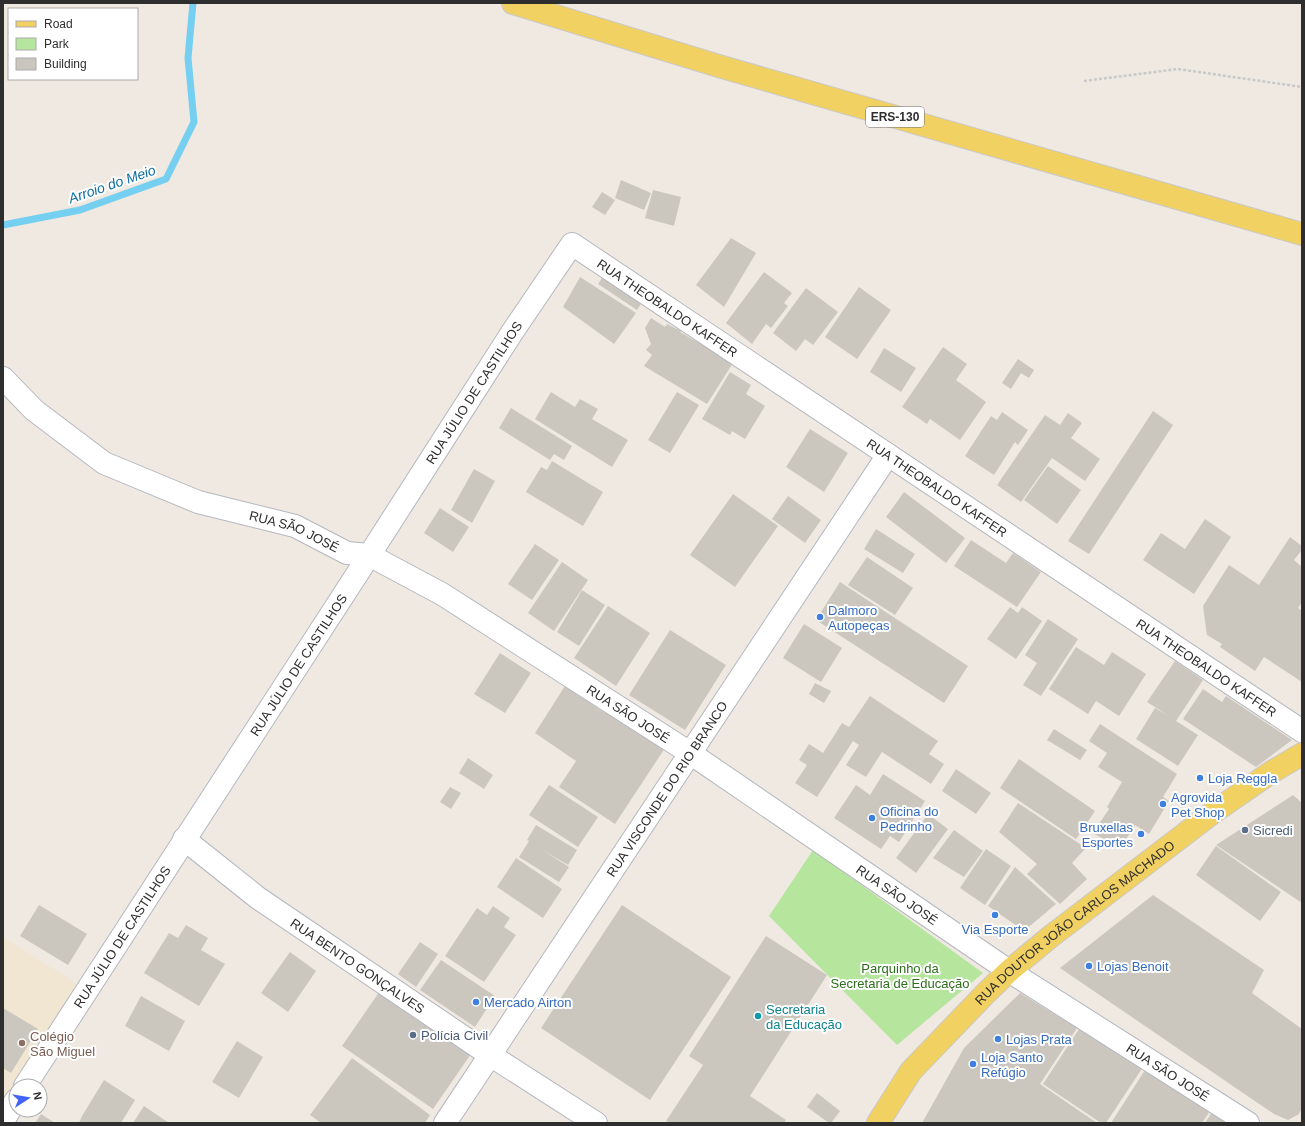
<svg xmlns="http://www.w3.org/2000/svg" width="1305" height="1126" font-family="Arial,sans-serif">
<rect width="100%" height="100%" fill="#efe9e1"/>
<!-- education -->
<path fill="#f0e6d1" d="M3 937 77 984 3 1102Z"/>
<!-- green -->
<path fill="#b6e59e" d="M813 850 983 973 897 1045 769 916Z"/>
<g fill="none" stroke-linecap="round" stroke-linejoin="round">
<!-- stream -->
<path stroke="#75cff0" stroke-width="7" d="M3 225 80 210 166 179 194 122 188 58 193 3"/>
</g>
<!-- building -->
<path fill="#cbc7bf" d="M621 180 651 193 644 210 615 198Z
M653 190 681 197 674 226 645 218Z
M602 192 615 200 605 215 592 207Z
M731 238 756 253 724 307 696 285Z
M764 272 792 293 784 303 788 306 771 328 766 324 752 344 726 323Z
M604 275 643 301 637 310 598 284Z
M580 277 636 313 614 344 563 307Z
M859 287 891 310 857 359 825 337Z
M806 288 838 312 813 345 805 339 796 351 773 333Z
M651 318 665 327 667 324 681 331 680 332 733 363 707 404 644 366 652 355 646 350 651 344 645 328Z
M943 347 967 364 956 380 986 402 960 440 930 419 927 424 902 407Z
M884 348 916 368 901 392 870 372Z
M1018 359 1034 370 1029 378 1021 373 1011 389 1002 383Z
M730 372 751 385 746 394 765 406 745 439 732 431 730 435 702 419Z
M551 392 575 407 580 399 598 409 592 419 628 440 612 467 535 419Z
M677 392 699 405 670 453 648 440Z
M511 408 572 446 564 460 554 454 550 460 499 428Z
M1153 411 1173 425 1089 554 1068 541Z
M1002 412 1028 430 1018 445 1015 442 994 475 965 456 991 416 997 420Z
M1068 413 1082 423 1071 438 1100 459 1085 481 1052 458 1021 502 997 485 1045 415 1060 425Z
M810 429 848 453 824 492 786 467Z
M552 461 603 492 583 526 526 492 541 467 547 470Z
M1048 466 1081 490 1057 524 1024 500Z
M474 469 495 481 472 523 451 510Z
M904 492 965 538 946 563 886 517Z
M733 494 778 526 735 587 690 555Z
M788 496 821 520 805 543 772 519Z
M440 508 469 527 453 552 424 533Z
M1205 519 1231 537 1194 594 1143 560 1161 533 1185 549Z
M876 529 915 554 903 573 864 549Z
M1290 537 1302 546V550L1294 560 1302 567V602L1298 608 1302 611V682L1264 657 1255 671 1220 647 1222 644 1207 635 1203 606 1229 565 1259 585Z
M971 540 1006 563 1013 553 1041 572 1017 607 954 566Z
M535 544 559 560 532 600 508 584Z
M867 557 913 588 895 615 848 585Z
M562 562 588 580 554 631 528 613Z
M840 582 968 666 944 703 816 620Z
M582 590 605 605 579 646 557 632Z
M608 606 650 633 616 686 574 658Z
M1010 607 1018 613 1022 607 1042 621 1016 659 987 639Z
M1048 619 1078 639 1041 696 1023 685 1037 663 1025 655Z
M804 624 842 648 821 682 783 658Z
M670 630 726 665 685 730 629 695Z
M1076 647 1104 665 1112 652 1146 674 1119 716 1096 701 1088 714 1049 689Z
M500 653 531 673 505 713 474 694Z
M1175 661 1203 680 1176 721 1198 735 1178 766 1136 739 1155 708 1169 716 1147 702Z
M815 683 831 691 824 703 809 694Z
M565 686 605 713 607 710 665 748 615 824 559 787 576 761 535 733Z
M1203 689 1222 702 1226 696 1292 740 1256 767 1183 719Z
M870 696 938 741 929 754 944 764 931 784 882 752 866 777 846 765 859 745 853 741 817 797 795 783 807 765 799 760 809 744 823 753 842 723 849 727Z
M1100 724 1177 774 1163 797 1169 801 1149 834 1135 825 1120 849 1093 833 1109 809 1107 807 1122 782 1098 767 1107 753 1089 741Z
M1054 729 1087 750 1080 760 1047 740Z
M468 758 493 775 484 789 459 773Z
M1019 759 1095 811 1076 839 1000 788Z
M956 769 991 793 976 814 942 791Z
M883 774 925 801 899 842 890 836 881 849 834 818 856 785 870 795Z
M549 785 598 817 578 847 529 815Z
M450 787 461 793 451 809 440 802Z
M1293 795 1302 803V903L1216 845Z
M1018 803 1086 848 1072 863 1087 879 1060 904 1027 874 1037 864 999 832Z
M928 814 948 829 916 873 896 858Z
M536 825 577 850 568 865 541 849 569 867 559 882 519 857 529 841 527 840Z
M954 830 983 851 964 877 933 858Z
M1216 846 1281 892 1260 921 1196 875Z
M986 849 1011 866 985 905 960 888Z
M516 858 562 889 543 918 497 887Z
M1015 867 1056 904 1024 931 988 906Z
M1153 895 1264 970 1252 993 1302 1029V1108L1299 1114 1288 1120 1274 1114 1060 968Z
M39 905 87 934 68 965 20 936Z
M622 905 731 977 650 1100 541 1028Z
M493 906 510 918 504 927 516 935 484 982 445 956 477 908 487 915Z
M186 925 208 938 201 950 225 964 199 1006 144 973 169 933 178 938Z
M766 936 827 975 750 1096 786 1120 784 1123H670L666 1121 703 1065 689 1056Z
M420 942 438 954 416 987 398 974Z
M290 952 316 971 288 1012 261 993Z
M441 960 495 996 475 1027 420 990Z
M382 988 473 1051 433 1109 342 1046Z
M1020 993 1077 1028 1040 1084 1097 1123H922L964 1048Z
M141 996 185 1021 169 1051 125 1026Z
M3 1008 38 1029 11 1073 3 1068Z
M1083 1023 1145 1064 1106 1123H1101L1043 1084Z
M237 1041 263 1057 239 1098 212 1082Z
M352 1058 430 1115 425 1123H321L310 1115Z
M1145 1070 1210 1111 1202 1123H1111Z
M104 1080 135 1100 121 1123H79L82 1116Z
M817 1093 840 1111 831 1123H829L807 1107Z
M144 1106 169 1123H133Z
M1214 1109 1237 1123H1205Z
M41 1114 55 1123H35Z"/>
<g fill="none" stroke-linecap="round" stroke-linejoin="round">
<defs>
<g id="minor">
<path id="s1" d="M3 378 34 410 104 463 198 502 295 526 347 553 369 555 442 594 690 753 1009 971 1248 1123"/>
<path id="s2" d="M184 839 258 898 490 1055 596 1123"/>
<path id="s3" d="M25 1086 363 565 513 331 572 244 1302 731"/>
<path d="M3 1121 16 1100"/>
<path id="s4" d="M445 1123 888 455"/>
</g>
<g id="major">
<path d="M513 3 722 67 1302 234"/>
<path id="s5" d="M878 1123 911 1071 987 992 1009 971 1050 937 1211 814 1270 773 1302 754"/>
</g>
</defs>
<!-- minor casing -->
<use href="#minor" stroke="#b4b7c1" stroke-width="24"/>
<!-- major casing -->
<use href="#major" stroke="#c9c9c9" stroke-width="24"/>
<!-- path -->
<path stroke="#c9c9c9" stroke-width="2.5" stroke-dasharray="3 2" stroke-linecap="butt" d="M1084 81 1178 69 1302 87"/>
<!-- minor -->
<use href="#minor" stroke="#fff" stroke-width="22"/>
<!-- major -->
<use href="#major" stroke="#f2d163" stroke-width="22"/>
</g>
<!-- markers -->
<g fill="#3f7fe0" stroke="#fff" stroke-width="1.5">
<circle cx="820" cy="617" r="4"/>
<circle cx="1200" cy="778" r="4"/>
<circle cx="1163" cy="804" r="4"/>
<circle cx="872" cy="818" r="4"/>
<circle cx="1141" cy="834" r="4"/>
<circle cx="995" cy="915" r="4"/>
<circle cx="1089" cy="966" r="4"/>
<circle cx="476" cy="1002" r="4"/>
<circle cx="998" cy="1039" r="4"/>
<circle cx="973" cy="1064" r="4"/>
</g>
<g fill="#5c6f8a" stroke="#fff" stroke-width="1.5">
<circle cx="1245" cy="830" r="4"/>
<circle cx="413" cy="1035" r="4"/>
</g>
<circle fill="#0f9aa8" stroke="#fff" stroke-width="1.5" cx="758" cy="1016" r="4"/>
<circle fill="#8d6e63" stroke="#fff" stroke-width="1.5" cx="22" cy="1043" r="4"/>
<g text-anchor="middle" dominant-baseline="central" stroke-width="4" stroke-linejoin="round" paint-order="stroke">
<!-- shield labels -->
<rect fill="#fff" stroke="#6d6d6d" stroke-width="1" x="866" y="107" width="58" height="20" rx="3"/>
<g font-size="12" font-weight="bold" fill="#2e2e2e">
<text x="895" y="117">ERS-130</text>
</g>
<!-- street labels -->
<g font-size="13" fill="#2e2e2e" stroke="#fff">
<text stroke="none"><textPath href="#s3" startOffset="1119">RUA THEOBALDO KAFFER</textPath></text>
<text stroke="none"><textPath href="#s3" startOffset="826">RUA JÚLIO DE CASTILHOS</textPath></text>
<text stroke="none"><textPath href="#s3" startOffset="1443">RUA THEOBALDO KAFFER</textPath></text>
<text stroke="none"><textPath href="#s1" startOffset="335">RUA SÃO JOSÉ</textPath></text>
<text stroke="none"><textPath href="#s3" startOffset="502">RUA JÚLIO DE CASTILHOS</textPath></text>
<text stroke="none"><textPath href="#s3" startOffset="1767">RUA THEOBALDO KAFFER</textPath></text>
<text stroke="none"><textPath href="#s1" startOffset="719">RUA SÃO JOSÉ</textPath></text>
<text stroke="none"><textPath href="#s4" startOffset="401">RUA VISCONDE DO RIO BRANCO</textPath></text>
<text stroke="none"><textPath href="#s1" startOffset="1043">RUA SÃO JOSÉ</textPath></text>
<text stroke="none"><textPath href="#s5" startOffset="283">RUA DOUTOR JOÃO CARLOS MACHADO</textPath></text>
<text stroke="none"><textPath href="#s3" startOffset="178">RUA JÚLIO DE CASTILHOS</textPath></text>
<text stroke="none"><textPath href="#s2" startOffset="215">RUA BENTO GONÇALVES</textPath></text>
<text stroke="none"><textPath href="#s1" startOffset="1367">RUA SÃO JOSÉ</textPath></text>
</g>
<!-- shop labels -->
<g font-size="13" fill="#366cbe" stroke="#fff" text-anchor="start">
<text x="828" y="610">Dalmoro<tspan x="828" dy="15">Autopeças</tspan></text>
<text x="1208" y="778">Loja Reggla</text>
<text x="1171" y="797">Agrovida<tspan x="1171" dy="15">Pet Shop</tspan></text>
<text x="880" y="811">Oficina do<tspan x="880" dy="15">Pedrinho</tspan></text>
<text x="1133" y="827" text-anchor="end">Bruxellas<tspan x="1133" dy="15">Esportes</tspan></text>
<text x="995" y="929" text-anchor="middle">Via Esporte</text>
<text x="1097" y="966">Lojas Benoit</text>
<text x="484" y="1002">Mercado Airton</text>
<text x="1006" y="1039">Lojas Prata</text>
<text x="981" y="1057">Loja Santo<tspan x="981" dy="15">Refúgio</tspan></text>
</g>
<!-- service labels -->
<g font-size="13" fill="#4e5e75" stroke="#fff" text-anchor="start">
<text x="1253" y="830">Sicredi</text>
<text x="421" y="1035">Polícia Civil</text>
</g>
<!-- park labels -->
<g font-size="13" fill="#2c6e1b" stroke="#fff">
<text x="900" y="968">Parquinho da<tspan x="900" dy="15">Secretaria de Educação</tspan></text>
</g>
<!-- culture labels -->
<g font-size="13" fill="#0d838f" stroke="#fff" text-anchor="start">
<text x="766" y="1009">Secretaria<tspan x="766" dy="15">da Educação</tspan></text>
</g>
<!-- education labels -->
<g font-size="13" fill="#785e54" stroke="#fff" text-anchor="start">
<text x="30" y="1036">Colégio<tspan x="30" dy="15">São Miguel</tspan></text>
</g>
<!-- water labels -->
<g font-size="14" font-style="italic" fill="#0d6fa3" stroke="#fff">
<text transform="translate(112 184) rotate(-19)">Arroio do Meio</text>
</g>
</g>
<!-- border -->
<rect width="1305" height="1126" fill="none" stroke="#2e2e2e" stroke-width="8"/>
<!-- legend -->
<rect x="8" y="8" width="130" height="72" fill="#ffffff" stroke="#ababab"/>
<rect x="16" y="21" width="20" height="6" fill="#f2d163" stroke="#ababab"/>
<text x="44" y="28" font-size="12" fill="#2e2e2e">Road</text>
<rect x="16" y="38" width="20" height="12" fill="#b6e59e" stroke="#ababab"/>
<text x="44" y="48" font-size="12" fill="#2e2e2e">Park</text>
<rect x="16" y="58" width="20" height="12" fill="#cbc7bf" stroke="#ababab"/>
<text x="44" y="68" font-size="12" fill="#2e2e2e">Building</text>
<!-- north arrow -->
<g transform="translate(28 1098) rotate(78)"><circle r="19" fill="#ffffff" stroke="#ababab"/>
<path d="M0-3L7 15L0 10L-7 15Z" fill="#4264fb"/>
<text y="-6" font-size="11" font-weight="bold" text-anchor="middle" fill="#2e2e2e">N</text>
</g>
</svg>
